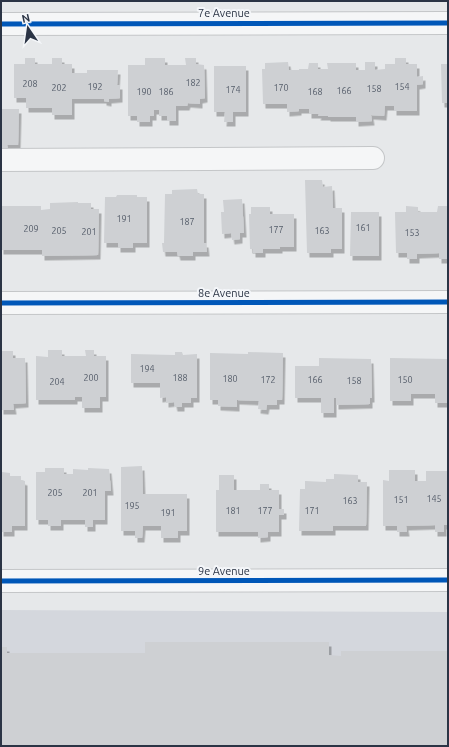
<svg xmlns="http://www.w3.org/2000/svg" width="449" height="747" font-family="Ubuntu,sans-serif">
<defs>
<filter id="shadow"><feDropShadow dx="2.5" dy="4.5" stdDeviation="0" flood-color="#0004"/></filter>
</defs>
<rect width="100%" height="100%" fill="#e6e8ea"/>
<!-- built -->
<path fill="#d4d7dd" d="M1 610 448 612V746H1Z"/>
<!-- building -->
<path fill="#ced0d3" filter="url(#shadow)" d="M25 58H35V64H52V58H62V64H72V73H87V70H118L117 85H120V98L109 99V102L104 101V99H72V115H52V108H26V98H14V64H25Z
M145 58H165V65H186L185 58H196V64L204 65 205 98 200 99V104L188 103 187 106H176V121H167V116H159V110H154V116H150V122H137V116H128V65H145Z
M395 58H406V64H417V77L423 76V84L417 85V111H394V106H385L384 116 371 115 372 121 356 122V117H328V116H318L319 114H309V109H299V111L287 112V104H263L262 69H265V63L288 62 289 70H299V69H308L309 63H318V69H328L327 63H356V70H365V62H375V70L385 69V64H395Z
M441 64H448V103H442Z
M214 66H246V112H233V122H224L225 112H214Z
M1 109H19L18 145H7L8 149H2V145H1Z
M305 180H322L323 187 332 186 333 208H342V249H331V253H307Z
M197 189 198 194H204V243H206L207 252H193V256H178L177 252H163L162 243H164L165 194H172V190Z
M117 195H137V197H147V243H133V248H118V243H104L105 197H116Z
M242 199 244 233H240V239L232 240 231 233 222 234 221 212H224L223 200Z
M78 202V203H91V209H99L98 255 42 256V250H1V206H41V210L50 209V203Z
M406 206 418 207V212H437L438 206H448V259H439V253L417 254V259H407V253H396L395 212H406Z
M251 207H270V214H294V247H280V249H263V253H253V249H250L249 214H251Z
M351 212H379V256H350Z
M48 350H62V356H86L85 350H94V356H106V397H100V408H82V397H75V400H36V356L48 357Z
M1 351H13V358H25L26 403 13 404 14 410H1Z
M175 352H182L183 355 197 354V398H191V403H182V407H175L174 402 166 403V397L160 398V383H131V354L175 355Z
M248 352 283 353 282 400H277V405H267L266 410 258 409 259 401 237 400V407L218 406V400H210V353L248 354Z
M319 358 371 359 372 398H370V404L336 405V398H334V413H321V398H295V366H319Z
M390 358 448 359V403H435V394H411V401H390Z
M142 466 143 494H187V531H178V538H161V526H143L142 538H135V531H121V467Z
M45 468H64V474H73V469L88 470V468L109 469 111 491H105V520H93V527H85V520H61V526H48V520H36V472H45Z
M389 470H415V481H426V471H448V525H444V532H435V525L406 526 407 532H397V526H383V480L389 481Z
M2 472 10 473V476H21V480L25 481V526H12V532H1Z
M334 474 358 475V482H367L366 526H333V531H299L300 489H305V481L326 482V479H334Z
M219 475H234V490H260V484H269V490H279V509H284V515H279V532H268V537L258 538V532H216V490H219Z
M145 642H329V655L341 656V651H448V746H1V647H7V653H145Z"/>
<g fill="none" stroke-linecap="round" stroke-linejoin="round">
<defs>
<path id="minor" d="M1 24 448 23
M1 160 373 158
M1 303 448 302
M1 581 448 580"/>
</defs>
<!-- minor casing -->
<use href="#minor" stroke="#c4c6c8" stroke-width="24"/>
<!-- minor -->
<use href="#minor" stroke="#f5f6f7" stroke-width="22"/>
<defs>
<path id="cycleway" d="M1 24 448 23
M1 303 448 302
M1 581 448 580"/>
</defs>
<!-- cycleway casing -->
<use href="#cycleway" stroke="#f4f6f9" stroke-width="8"/>
<!-- cycleway -->
<use href="#cycleway" stroke="#0057b8" stroke-width="5"/>
</g>
<g text-anchor="middle" dominant-baseline="central" stroke-width="4" stroke-linejoin="round" paint-order="stroke">
<!-- number labels -->
<g font-size="9" fill="#545c69">
<text x="193" y="83">182</text>
<text x="30" y="84">208</text>
<text x="95" y="87">192</text>
<text x="402" y="87">154</text>
<text x="59" y="88">202</text>
<text x="281" y="88">170</text>
<text x="374" y="89">158</text>
<text x="233" y="90">174</text>
<text x="344" y="91">166</text>
<text x="144" y="92">190</text>
<text x="166" y="92">186</text>
<text x="315" y="92">168</text>
<text x="124" y="219">191</text>
<text x="187" y="222">187</text>
<text x="363" y="228">161</text>
<text x="31" y="229">209</text>
<text x="276" y="230">177</text>
<text x="59" y="231">205</text>
<text x="322" y="231">163</text>
<text x="89" y="232">201</text>
<text x="412" y="233">153</text>
<text x="147" y="369">194</text>
<text x="91" y="378">200</text>
<text x="180" y="378">188</text>
<text x="230" y="379">180</text>
<text x="268" y="380">172</text>
<text x="315" y="380">166</text>
<text x="405" y="380">150</text>
<text x="354" y="381">158</text>
<text x="57" y="382">204</text>
<text x="55" y="493">205</text>
<text x="90" y="493">201</text>
<text x="434" y="499">145</text>
<text x="401" y="500">151</text>
<text x="350" y="501">163</text>
<text x="132" y="506">195</text>
<text x="233" y="511">181</text>
<text x="265" y="511">177</text>
<text x="312" y="511">171</text>
<text x="168" y="513">191</text>
</g>
<!-- street labels -->
<g font-size="11" fill="#2b3445" stroke="#f4f6f9">
<text x="224" y="13">7e Avenue</text>
<text x="224" y="293">8e Avenue</text>
<text x="224" y="571">9e Avenue</text>
</g>
</g>
<!-- border -->
<rect width="449" height="747" fill="none" stroke="#2b3445" stroke-width="4"/>
<!-- north arrow -->
<g transform="translate(28 28) rotate(347)" stroke="#f4f6f9" stroke-width="3" paint-order="stroke">
<path d="M0-3L7 15L0 10L-7 15Z" fill="#2b3445"/>
<text y="-6" font-size="11" font-weight="bold" text-anchor="middle" fill="#2b3445">N</text>
</g>
</svg>
